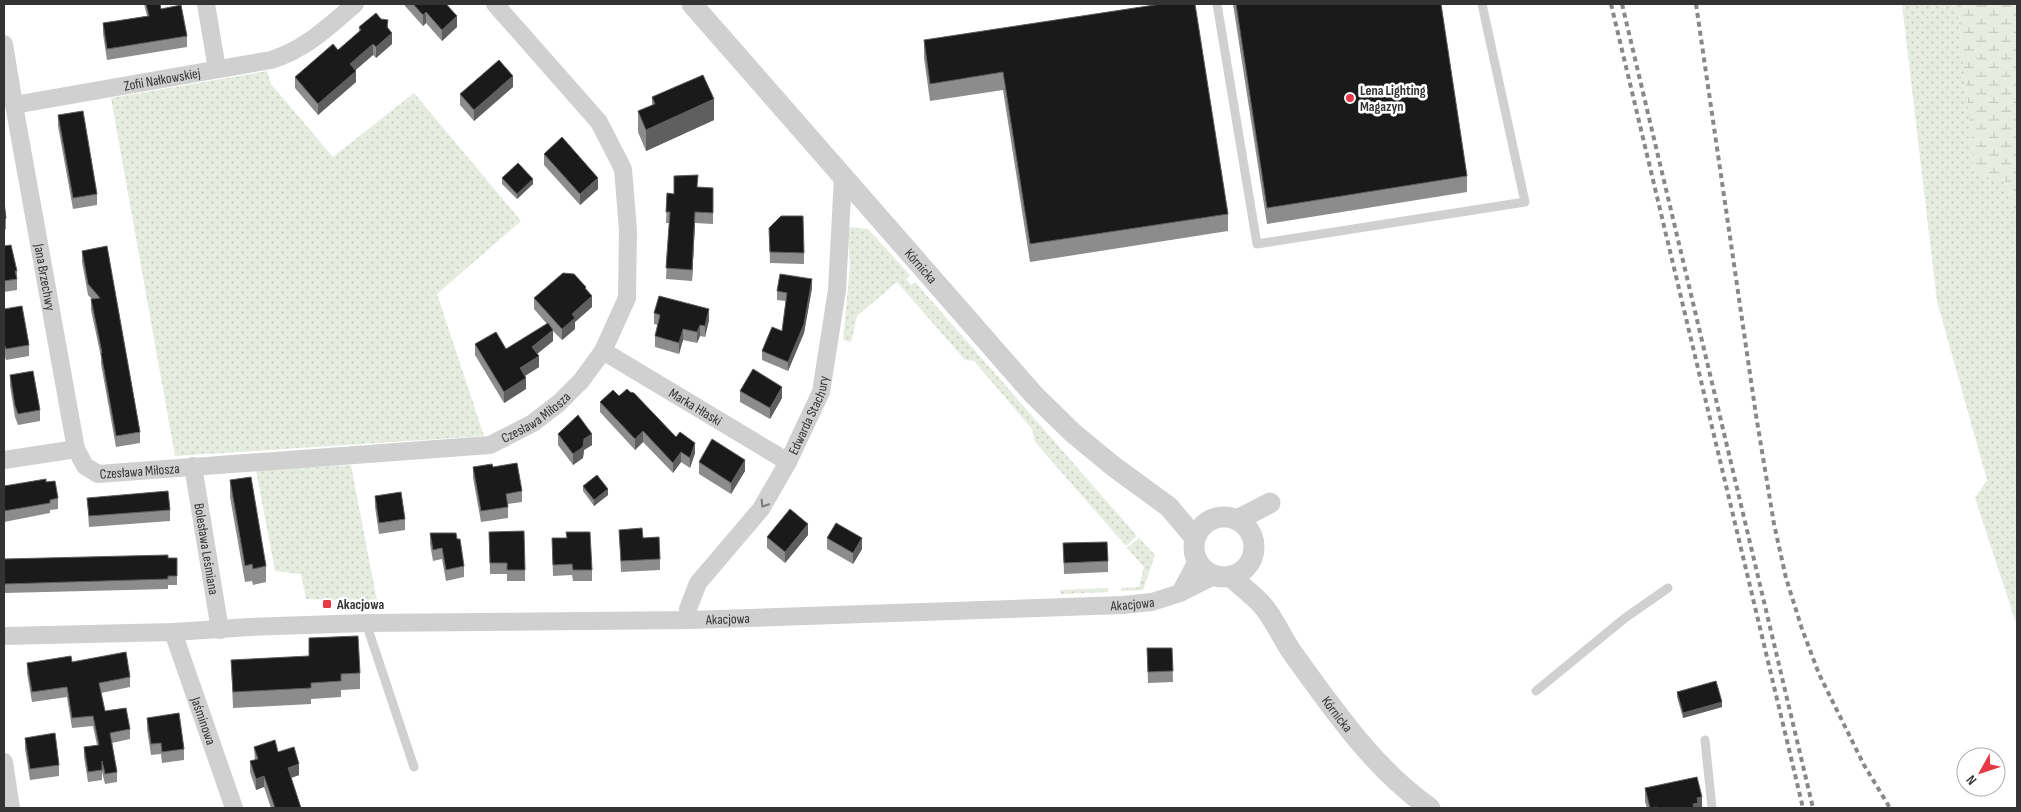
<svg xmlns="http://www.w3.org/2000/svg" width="2021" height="812" font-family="'Sofia Sans Condensed',sans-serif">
<defs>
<pattern id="grass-dots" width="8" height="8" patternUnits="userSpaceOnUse" patternTransform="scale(1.25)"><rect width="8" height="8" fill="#e6ecdf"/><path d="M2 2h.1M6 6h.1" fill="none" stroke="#c6cbc0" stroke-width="1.8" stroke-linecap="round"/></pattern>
<pattern id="wetland-marsh" width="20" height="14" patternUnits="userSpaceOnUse" patternTransform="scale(1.25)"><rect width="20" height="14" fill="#e6ecdf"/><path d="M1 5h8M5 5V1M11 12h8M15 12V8" fill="none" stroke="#c6cbc0"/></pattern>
</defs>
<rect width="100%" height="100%" fill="#fff"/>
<!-- grass -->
<path fill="url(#grass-dots)" d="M1902 4H1957L1972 143 1973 173 2005 180 2017 218V626L1975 498 1987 480 1937 301Z
M267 71 271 84 333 157 414 93 521 221 437 294 484 436 175 456 111 98Z
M850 227 868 229 910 275 906 279 911 285 915 282 1137 536 1126 546 1035 442 1032 429 974 361 965 360 897 282 857 316 851 342 843 340 850 266 848 236Z
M351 465 377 601 306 599 301 574 275 571 256 470Z
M1139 538 1155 555 1143 590 1121 591V588L1139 587 1144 567 1127 548Z
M1108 588V592L1061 594 1060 590Z"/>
<!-- wetland -->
<path fill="url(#wetland-marsh)" d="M1957 4H2017V218L2005 180 1973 174 1972 143Z"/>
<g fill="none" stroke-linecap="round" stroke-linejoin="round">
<!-- service -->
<path stroke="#d0d0d0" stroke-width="9" d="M1217 4 1257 244 1525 202 1482 4
M366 623 414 767
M1536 691 1625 618 1668 588
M1705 740 1712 808"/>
<!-- minor -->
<g stroke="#d0d0d0" stroke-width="18">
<path d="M206 4 217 69"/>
<path id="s1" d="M4 44 14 105 271 60C306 49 328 27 355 4"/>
<path id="s2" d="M14 105 76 449"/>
<path id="s3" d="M603 351 788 462"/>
<path id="s4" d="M4 460 76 449 85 466 98 474 490 445 533 423 559 403 581 381 603 351 627 298 628 230 623 169 599 122 495 4"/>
<path id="s5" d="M193 466 220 630"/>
<path d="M1180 593 1197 561"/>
<path id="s6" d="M690 620 688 609 698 583 761 509 788 462 821 392 837 290 843 177"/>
<path id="s7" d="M173 632 234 808"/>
<path id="s8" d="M4 636 173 632 250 627 366 623 690 620 1123 605 1152 602 1180 593 1214 576"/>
<path d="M4 762 11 808"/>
</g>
<!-- tertiary -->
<g stroke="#d0d0d0" stroke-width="21">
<path id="s9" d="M692 4 1034 395 1073 433 1113 466 1169 507 1195 538"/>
<circle cx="1224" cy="547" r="30"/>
<path d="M1237 520 1270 503"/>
<path id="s10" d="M1230 576C1241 586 1255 596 1264 607 1276 622 1283 640 1294 655 1333 709 1374 769 1430 808"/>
</g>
<!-- rail -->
<path stroke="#888" stroke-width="4" stroke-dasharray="5 4" stroke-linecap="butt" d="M1611 4 1803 808
M1622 4 1813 808
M1696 4 1756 415 1774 524 1786 578 1802 629 1819 674 1864 765 1890 808"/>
</g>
<!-- wall -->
<path fill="#8c8c8c" d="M144 4H160L161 9 187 36V47L107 60 103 34V23L147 16Z
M405 4H448V5L457 27 442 41 426 23 423 26 405 6Z
M1161 4 1228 214V231L1030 262 1003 90 930 101 924 58V40Z
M1233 4H1441L1467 176V192L1267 224Z
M359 27 388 28 392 44 376 58 373 55 355 70 356 82 318 115 295 88V77L338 50 359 32Z
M513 87 474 121 460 105V94Z
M652 97 714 120 646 151 638 132V111L652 105Z
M58 115 97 194V205L73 209 58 126Z
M544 154 598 189 580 205 544 165Z
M502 178 533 184 517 199 502 184Z
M698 187 713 188V224L695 223 692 281 666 279 669 223H666L667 193 674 194Z
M4 202 6 218V229L4 230Z
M769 228 804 253V264L770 263Z
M4 246 17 271V290L4 292Z
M107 246 140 432V443L116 447 101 364V357L91 310V299H92L88 295 82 262V251Z
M812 288 804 333 788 371 762 360V351L782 331 786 301 777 300V291Z
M586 290 592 307 575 322V329L562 340 553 331V341L537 354 539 367 525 376 526 389 504 403 475 355V344L506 349 547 324 534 309V298Z
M4 309 29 345V356L6 360 4 354Z
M654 313 709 320 705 337 700 336 697 343 683 340 679 354 655 347V336L658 325 654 324Z
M10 375 40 410V421L18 425 15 417 10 386Z
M740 391 782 398 770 419 740 402Z
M619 396 676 437 695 453 690 468 681 462 673 473 643 442 635 450 600 412V402Z
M558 434 592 445 584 450 583 458 573 465 558 445Z
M699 462 745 471 731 494 699 474Z
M473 467H493L522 491V502L508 504V518L481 522 473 478Z
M230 480 266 566V582L253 585 252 581 245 582 230 497Z
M46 482 58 498V509L50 510V513L4 522V486Z
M583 486 608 495 594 506 583 491Z
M375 496 405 519V530L379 534 375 507Z
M87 498 170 510V521L89 527Z
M619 530 643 538 660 559V570L621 572Z
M489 532 525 570V581H507V574H490Z
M430 533 457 539 464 566V577L446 581 442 559 433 561 430 544Z
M808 535 785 563 767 548V537Z
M552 538 592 570V581H573L572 575 553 576Z
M827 538 862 549 853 564 827 549Z
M1063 543 1108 561V572L1064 574Z
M177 558V585H168V589L4 593V559Z
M309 638 360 673V689L341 690V697L311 699V704L233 708 231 660 309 657Z
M1147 648H1172L1173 682 1148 683Z
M72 662 130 677V687L101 693 105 711 130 729V739L112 743 117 772V782L105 784 102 772V780L88 782 84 757V747L97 745 93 726 72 728 67 697 32 702 27 673V663Z
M1677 692 1722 707 1683 718 1677 697Z
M147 718 184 749V760L162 763 161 754 151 755 147 729Z
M25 738 59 765V776L30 780 25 749Z
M254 747 278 752 299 775 291 778 301 808H271L264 787 256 790 250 772V761L255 760Z
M1645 788 1702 808H1647L1645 802Z"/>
<!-- shaded-wall -->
<path fill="#5f5f5f" d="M426 12V23L423 26V15Z
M457 16V27L442 41V30Z
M388 20V31L392 33V44L376 58V47L387 27Z
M373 44V55L350 75V64Z
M356 71V82L318 115V104Z
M513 76V87L474 121V110Z
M714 99V120L646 151V130Z
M598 178V189L580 205V194Z
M533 179V184L517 199V194Z
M695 212V223L692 281V270Z
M812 279V288L804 333 788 371V362Z
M592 296V307L575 322V329L562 340V329L572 314Z
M709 309V320L705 337V326Z
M700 325V336L697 343V332Z
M683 329V340L679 354V343Z
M553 330V341L532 358V347Z
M539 356V367L520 379V368Z
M526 378V389L504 403V392Z
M782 387V398L770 419V408Z
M643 431V442L635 450V439Z
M592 434V445L584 450 583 458 573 465V454L584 439Z
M695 443V453L690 468V458Z
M681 452V462L673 473V463Z
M745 460V471L731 494V483Z
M608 489V495L594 506V500Z
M808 524V535L785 563V552Z
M862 538V549L853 564V553Z
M1722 702V707L1683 718V713Z
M299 764V775L288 779V768Z
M264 776V787L256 790V779Z
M1702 797V808H1693V804L1697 798Z"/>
<!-- building -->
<path fill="#1a1a1a" stroke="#5f5f5f" d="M146 4H160L161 9 181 5 187 36 107 49 103 23 149 16Z
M413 4H446L457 16 442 30 426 12 423 15Z
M1161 4H1195L1228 214 1030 244 1003 72 930 84 924 40Z
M1236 4H1441L1467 176 1267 208Z
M376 13 381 19 388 20 387 27 392 33 376 47 373 44 350 64 356 71 318 104 295 77 333 44 338 50 361 30 359 27Z
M499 60 513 76 474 110 460 94Z
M703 75 714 99 646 130 638 111 655 104 652 97Z
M83 111 97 194 73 198 58 115Z
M562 137 598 178 580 194 544 154Z
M518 163 533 179 517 194 502 178Z
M698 175 697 187 713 188V213L695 212 692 270 666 268 670 212H666L667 193 674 194V176Z
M4 202 6 218 4 219Z
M781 216H803L804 253 770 252 769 228Z
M11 245 17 271H15L17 279 4 281V246Z
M107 246 140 432 116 436 101 353H102L91 299 100 298 88 284 82 251Z
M563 273 574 274 586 287 585 288 592 296 572 314 575 318 562 329 534 298Z
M780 274 812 279 804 324 788 362 762 351 772 327 782 331 787 293 777 291Z
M659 296 709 309 705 326 700 325 697 332 683 329 679 343 655 336 660 315 654 313Z
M22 306 29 345 6 349 4 343V309Z
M548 323 553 330 532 347 539 356 520 368 526 378 504 392 475 344 496 332 506 349Z
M753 369 782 387 770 408 740 391Z
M33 371 40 410 18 414 15 406 10 375Z
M627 389 630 392 634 393 676 437 680 432 695 443 690 458 681 452 673 463 643 431 635 439 600 402 613 390 619 396Z
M578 415 592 434 584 439 583 447 573 454 558 434Z
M712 439 745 460 731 483 699 462Z
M517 463 522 491 506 494 508 507 481 511 473 467 492 464 493 467Z
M597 475 608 489 594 500 583 486Z
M251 477 266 566 253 569 252 564 245 566 230 480Z
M46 479V482L55 481 58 498 50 500V503L4 511V486Z
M168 491 170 510 89 516 87 498Z
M401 492 405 519 379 523 375 496Z
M790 509 808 524 785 552 767 537Z
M836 523 862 538 853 553 827 538Z
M642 528 643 538 659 537 660 559 621 561 619 530Z
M524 531 525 570H507V563H490L489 532Z
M566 532H590L592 570H573L572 564 553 565 552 538H567Z
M430 533H456L457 539H460L464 566 446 570 442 548 433 550Z
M1107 542 1108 561 1064 563 1063 543Z
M168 555V558H177V576H168V579L4 584V559Z
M358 636 360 673 341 674V681L311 683V688L233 692 231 660 309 656V638Z
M1147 648H1172L1173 671 1148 672Z
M126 652 130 677 99 683 105 711 126 708 130 729 110 733 117 772 105 774 102 761V770L88 772 84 747 99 745 93 716 72 718 67 687 32 692 27 663 71 656 72 662Z
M1716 681 1722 702 1683 713 1677 692Z
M179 713 184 749 162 752 161 743 151 744 147 718Z
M55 733 59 765 30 769 25 738Z
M275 740 278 752 294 747 299 764 288 768 301 808H275L264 776 256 779 250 761 258 759 254 747Z
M1697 777 1702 797 1697 798 1698 803 1693 804 1694 808H1657V807L1650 808 1645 788Z"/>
<!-- one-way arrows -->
<defs><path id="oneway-chevron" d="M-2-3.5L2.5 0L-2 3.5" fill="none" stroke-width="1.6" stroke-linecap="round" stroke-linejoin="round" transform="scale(1.25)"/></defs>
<use stroke="#7a7a7a" href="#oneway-chevron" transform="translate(764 504) rotate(122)"/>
<!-- markers -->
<g fill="#e63946" stroke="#fff" stroke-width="2">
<circle cx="1350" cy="98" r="5"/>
<rect x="322" y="599" width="10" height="10" rx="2.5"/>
</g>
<g text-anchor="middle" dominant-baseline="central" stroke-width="5" stroke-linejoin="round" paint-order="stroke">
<!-- street labels -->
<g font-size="14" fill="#333" stroke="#fff">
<text stroke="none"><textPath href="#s1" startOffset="212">Zofii Nałkowskiej</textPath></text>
<text stroke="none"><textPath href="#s9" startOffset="348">Kórnicka</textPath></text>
<text stroke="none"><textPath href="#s2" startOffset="175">Jana Brzechwy</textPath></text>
<text stroke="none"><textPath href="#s3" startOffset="108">Marka Hłaski</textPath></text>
<text stroke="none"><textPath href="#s6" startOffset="242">Edwarda Stachury</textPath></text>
<text stroke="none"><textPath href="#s4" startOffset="554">Czesława Miłosza</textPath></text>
<text stroke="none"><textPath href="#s4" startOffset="149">Czesława Miłosza</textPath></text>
<text stroke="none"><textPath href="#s5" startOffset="84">Bolesława Leśmiana</textPath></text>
<text stroke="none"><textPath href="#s8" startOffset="1129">Akacjowa</textPath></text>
<text stroke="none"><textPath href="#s8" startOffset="724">Akacjowa</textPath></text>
<text stroke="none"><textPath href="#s10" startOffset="176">Kórnicka</textPath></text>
<text stroke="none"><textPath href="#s7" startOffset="94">Jaśminowa</textPath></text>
</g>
<!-- poi labels -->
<g font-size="14" font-weight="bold" fill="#333" stroke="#fff" text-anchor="start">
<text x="1360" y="90">Lena Lighting<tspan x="1360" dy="16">Magazyn</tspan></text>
<text x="337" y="604">Akacjowa</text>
</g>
</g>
<!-- border -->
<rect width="2021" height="812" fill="none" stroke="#333333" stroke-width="10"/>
<!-- north arrow -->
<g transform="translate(1981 772) rotate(230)"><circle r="24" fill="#ffffff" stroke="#adadad"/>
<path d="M0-4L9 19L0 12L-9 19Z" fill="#e63946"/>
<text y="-8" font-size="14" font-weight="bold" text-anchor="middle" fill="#333333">N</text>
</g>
</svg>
